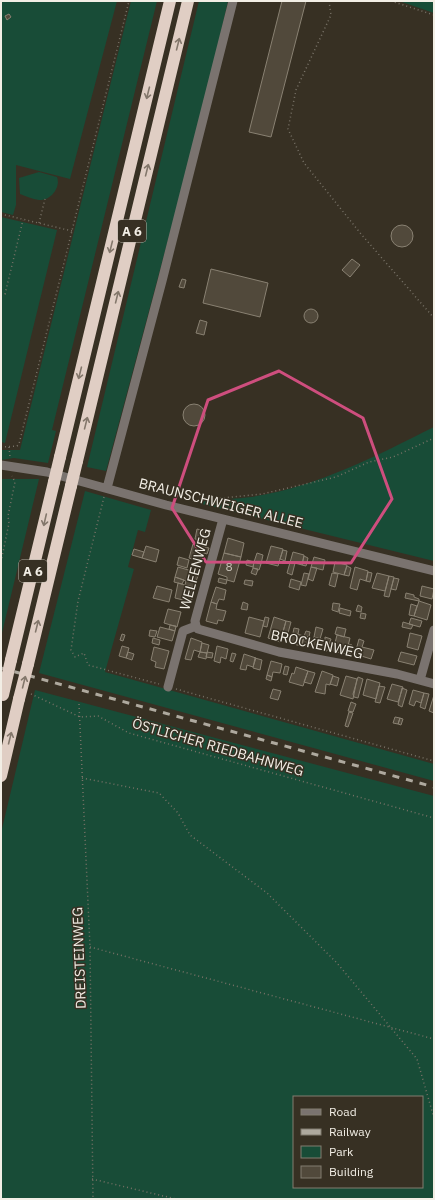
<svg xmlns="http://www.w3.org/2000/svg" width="435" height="1200" font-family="'IBM Plex Sans',sans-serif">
<rect width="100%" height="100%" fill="#373023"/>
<!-- green -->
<path fill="#184c37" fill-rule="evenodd" d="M1 1H117L70 179 16 165V205L13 215 1 212Z
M131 1H157L52 430 56 431 48 463 14 458 1 460V450H20Z
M199 1H228L204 106 106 471 87 467Z
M399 1H434V13Z
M39 172 57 177C61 187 51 201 39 200 32 199 26 196 20 194L19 178Z
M1 217 57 230 5 443 1 442Z
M434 427V561L202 504 205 500C221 499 236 499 251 497 317 487 376 456 434 427Z
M1 479H39L1 637Z
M85 491 151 510 145 532 138 530 128 567 134 569 105 672 434 764V781L39 673Z
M35 690 434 796V1199H1V833ZM294 1097H422V1187H294Z"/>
<!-- building -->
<path fill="#51493b" stroke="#898172" d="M282 1H306L271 137 249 132Z
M9 14 11 17 7 20 5 16Z
M391 236a11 11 0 1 1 22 0a11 11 0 1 1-22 0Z
M352 259 360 265 350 277 342 270Z
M211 269 268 283 260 317 203 303Z
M182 279 186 280 184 288 179 287Z
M304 316a7 7 0 1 1 14 0a7 7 0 1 1-14 0Z
M200 320 207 322 204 335 196 333Z
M183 415a11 11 0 1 1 22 0a11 11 0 1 1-22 0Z
M197 529 209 532 206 547 199 545 200 540 195 539Z
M228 538 244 543 241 557 224 553Z
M193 544 209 548 207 554 204 553 202 562 189 558Z
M146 546 159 550 156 562 142 558Z
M271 546 283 549 278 566 266 563Z
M134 549 144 552 142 558 132 555Z
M283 550 287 551 285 561 280 559Z
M293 552 304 555 302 565 295 563 292 575 287 573Z
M224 553 241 557 234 582 227 580V577L218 574Z
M257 553 263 555 261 564 254 562Z
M304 556 308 558 306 566 302 565Z
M179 557 189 560 187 568 177 565Z
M314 557 325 560 323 570 311 567Z
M247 560 254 562 253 567 246 565Z
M254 562 261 564 259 570 253 568Z
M335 562 347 565 344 575 333 572Z
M347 566 351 568 349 576 344 575Z
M178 567 199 573 194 587 185 585 186 581 175 577Z
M311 567 317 568 313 581 308 579Z
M355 567 368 571 366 581 360 579 357 590 350 588Z
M253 568 258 569 256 575 251 573Z
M368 572 372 573 370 582 366 581Z
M304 573 309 574 306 586 301 585Z
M332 573 338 574 335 587 329 585Z
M377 573 389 576 385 591 372 588Z
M389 576 394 577 389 597 384 596Z
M175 577 184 580 182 584 174 582Z
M219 578 227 580 226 584 218 582Z
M394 578 399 579 396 590 391 589Z
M291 579 301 582 299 590 289 587Z
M245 580 253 581 252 586 244 584Z
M178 583 195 588 191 602 175 598Z
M157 586 172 590 169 602 153 598Z
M422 586 434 589 432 599 420 596Z
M216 587 226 590 224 600 219 599 217 604 211 602Z
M406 593 414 595V597L419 599V601L405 598Z
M419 601 431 605 427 620 414 616Z
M211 602 217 604 216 609 226 611 223 621 218 620 217 624 206 621Z
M243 602 248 604 247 610 241 609Z
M333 603 340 604 338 612 332 610Z
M411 604 417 606 414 616 409 615Z
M358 605 362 607 361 612 356 611Z
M340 608 351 611 350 616 339 613Z
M168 609 181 612 177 627 164 623Z
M361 613 366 614 365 619 360 618Z
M249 617 264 621 260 637 245 633Z
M265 617 269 618 267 627 263 626Z
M274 617 286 621 280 642 268 638Z
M411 618 422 621 420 627 409 624Z
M286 621 291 622 288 633 283 632Z
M403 622 413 625 411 629 402 627Z
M170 625 176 626 175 631 169 629Z
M160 627 175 631 172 641 157 637Z
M316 627 323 629 320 639 314 637Z
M337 627 346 629 344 637 335 634Z
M294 628 299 629 298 634 293 633Z
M150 630 157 631 155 637 149 636Z
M306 631 310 632 309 637 304 636Z
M293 633 304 636 301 646 290 643Z
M410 633 422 636 418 650 407 647Z
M122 634 125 635 123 641 120 640Z
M337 635 350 638 346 654 333 651Z
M304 636 309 637 306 646 302 645Z
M314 637 325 640V637L331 639 327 651 311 647Z
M153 638 160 640 159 645 152 643Z
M191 638 202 642 200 652 194 650 191 660 185 659Z
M359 639 364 641 362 647 374 650 371 659 355 654Z
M202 643 209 645 207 653 200 652Z
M348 644 352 645 350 654 346 653Z
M122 646 129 648 126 658 119 656Z
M217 646 228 649 226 659 221 657 220 663 214 661Z
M154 647 169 651 164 669 155 667 156 662 151 660Z
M128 652 134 654 132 660 126 658Z
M200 652 207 653 206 659 198 657Z
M207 652 213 653 212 658 206 657Z
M401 652 417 656 414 665 398 661Z
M232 653 236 654 233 662 230 661Z
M244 654 256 658 253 667 247 665 246 670 240 669Z
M255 658 262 660 260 670 253 668Z
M271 661 282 664 280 673 273 672 272 677 267 675Z
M285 666 289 667 287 675 283 674Z
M296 667 308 671 303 686 289 682 292 673 294 674Z
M308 671 315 673 311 684 304 682Z
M322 671 333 675 330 685 326 684 325 694 315 692Z
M267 675 272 677 271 681 266 679Z
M333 676 339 678 337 686 330 684Z
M346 676 357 679 353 699 340 695Z
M358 677 363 679 358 698 354 697 353 694Z
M367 679 380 683 376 699 363 695Z
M392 684 403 687 398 702 387 699Z
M379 686 385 687 380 703 375 702Z
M402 688 407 690 402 707 398 705Z
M273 689 281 691 278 700 270 698Z
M413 690 424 693 421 703 416 701 414 706 409 704Z
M424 693 429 694 425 709 420 707Z
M434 695V713L429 711Z
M351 702 356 704 353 712 348 711Z
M349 712 353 713 348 727 345 726Z
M395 717 400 718 398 724 393 723Z
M400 718 403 719 401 725 398 724Z"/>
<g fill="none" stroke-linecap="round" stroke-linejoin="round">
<!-- path -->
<path stroke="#787267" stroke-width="1.5" stroke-dasharray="1 3" stroke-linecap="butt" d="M329 1 331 15 296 90 288 129 304 163 361 234 434 318
M391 1 434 15
M1 214 72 231
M39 223 45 199
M1 293 5 294 23 220
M1 447 17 446 19 444 129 1
M9 447 10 457
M104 497 78 601 71 650 75 657 84 653 88 665 159 684
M192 501 262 494 336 477 369 462 393 457 434 438
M1 562 9 523 8 516 15 482 12 476
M176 689 434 761
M31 694 80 717 98 716 129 733 434 818
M79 704 90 947 93 1199
M82 778 159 793 178 813 190 835 267 893 337 963 417 1059 434 1118
M90 947 434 1039
M92 1179 176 1199"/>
<!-- minor -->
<path stroke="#7a736f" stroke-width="9" d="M1 465 47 472 166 505 434 571
M107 488 162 281 233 1
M196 626 198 629 279 652 397 674 434 684
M196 626 195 621 223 519
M420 680 434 630
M168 687 183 631 196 626"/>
<!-- highway -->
<path stroke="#e0cec4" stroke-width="12" d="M60 457 170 1
M77 461 188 1
M11 660 54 482
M28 664 71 486
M1 776 19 699"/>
<!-- rail -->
<path stroke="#aea99e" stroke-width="3" stroke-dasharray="7 7" stroke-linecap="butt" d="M1 668 434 787"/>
<!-- highway-bridge -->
<path stroke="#e0cec4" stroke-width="12" d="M54 482 60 457
M71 486 77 461
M3 695 11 660
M19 699 28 664"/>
</g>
<!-- one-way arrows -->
<defs><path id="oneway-shaft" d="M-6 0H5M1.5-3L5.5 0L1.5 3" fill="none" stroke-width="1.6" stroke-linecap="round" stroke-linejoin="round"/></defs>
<g stroke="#83776b">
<use href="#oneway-shaft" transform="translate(178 44) rotate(-76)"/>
<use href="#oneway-shaft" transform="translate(148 93) rotate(104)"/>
<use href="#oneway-shaft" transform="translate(147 170) rotate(-76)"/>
<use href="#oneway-shaft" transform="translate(111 247) rotate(104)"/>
<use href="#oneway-shaft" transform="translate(117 297) rotate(-76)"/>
<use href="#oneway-shaft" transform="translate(80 373) rotate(104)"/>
<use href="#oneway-shaft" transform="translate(86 423) rotate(-76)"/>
<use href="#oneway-shaft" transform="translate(45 520) rotate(103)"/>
<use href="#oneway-shaft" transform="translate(37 626) rotate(-76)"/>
<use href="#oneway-shaft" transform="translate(24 682) rotate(-76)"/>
<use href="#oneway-shaft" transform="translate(10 738) rotate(-76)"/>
</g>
<!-- marked area -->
<path fill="none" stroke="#ce4e7e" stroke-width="3" stroke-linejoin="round" d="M279 371 363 418 392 499 351 563 206 562 172 508 208 400Z"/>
<g text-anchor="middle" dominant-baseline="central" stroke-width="3" stroke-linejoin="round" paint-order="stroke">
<!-- number labels -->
<g font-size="12" fill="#cac5ba">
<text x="229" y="566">8</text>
</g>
<!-- shield labels -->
<g fill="#373023" stroke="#bab5ab" stroke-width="1">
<rect x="118" y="220" width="28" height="22" rx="3"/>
<rect x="19" y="560" width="28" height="22" rx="3"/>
</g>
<g font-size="13" font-weight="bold" fill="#f2eee5">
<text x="132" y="231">A 6</text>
<text x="33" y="571">A 6</text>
</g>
<!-- street labels -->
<g font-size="14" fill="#f2eee5" stroke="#373023">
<text transform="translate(221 503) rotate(14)">BRAUNSCHWEIGER ALLEE</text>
<text transform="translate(195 569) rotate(-75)">WELFENWEG</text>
<text transform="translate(317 644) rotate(12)">BROCKENWEG</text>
<text transform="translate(218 747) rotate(16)">ÖSTLICHER RIEDBAHNWEG</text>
<text transform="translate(79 958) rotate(-92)">DREISTEINWEG</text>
</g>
</g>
<!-- border -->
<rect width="435" height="1200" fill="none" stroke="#f2eee5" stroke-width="4"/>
<!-- legend -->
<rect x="293" y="1096" width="130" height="92" fill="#373023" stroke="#827c71"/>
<rect x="301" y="1109" width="20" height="6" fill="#7a736f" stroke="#827c71"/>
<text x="329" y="1116" font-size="12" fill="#f2eee5">Road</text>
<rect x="301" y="1129" width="20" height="6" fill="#aea99e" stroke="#827c71"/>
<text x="329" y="1136" font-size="12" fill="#f2eee5">Railway</text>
<rect x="301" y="1146" width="20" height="12" fill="#184c37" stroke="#827c71"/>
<text x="329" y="1156" font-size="12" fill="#f2eee5">Park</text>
<rect x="301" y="1166" width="20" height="12" fill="#51493b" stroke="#827c71"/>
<text x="329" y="1176" font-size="12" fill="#f2eee5">Building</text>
</svg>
